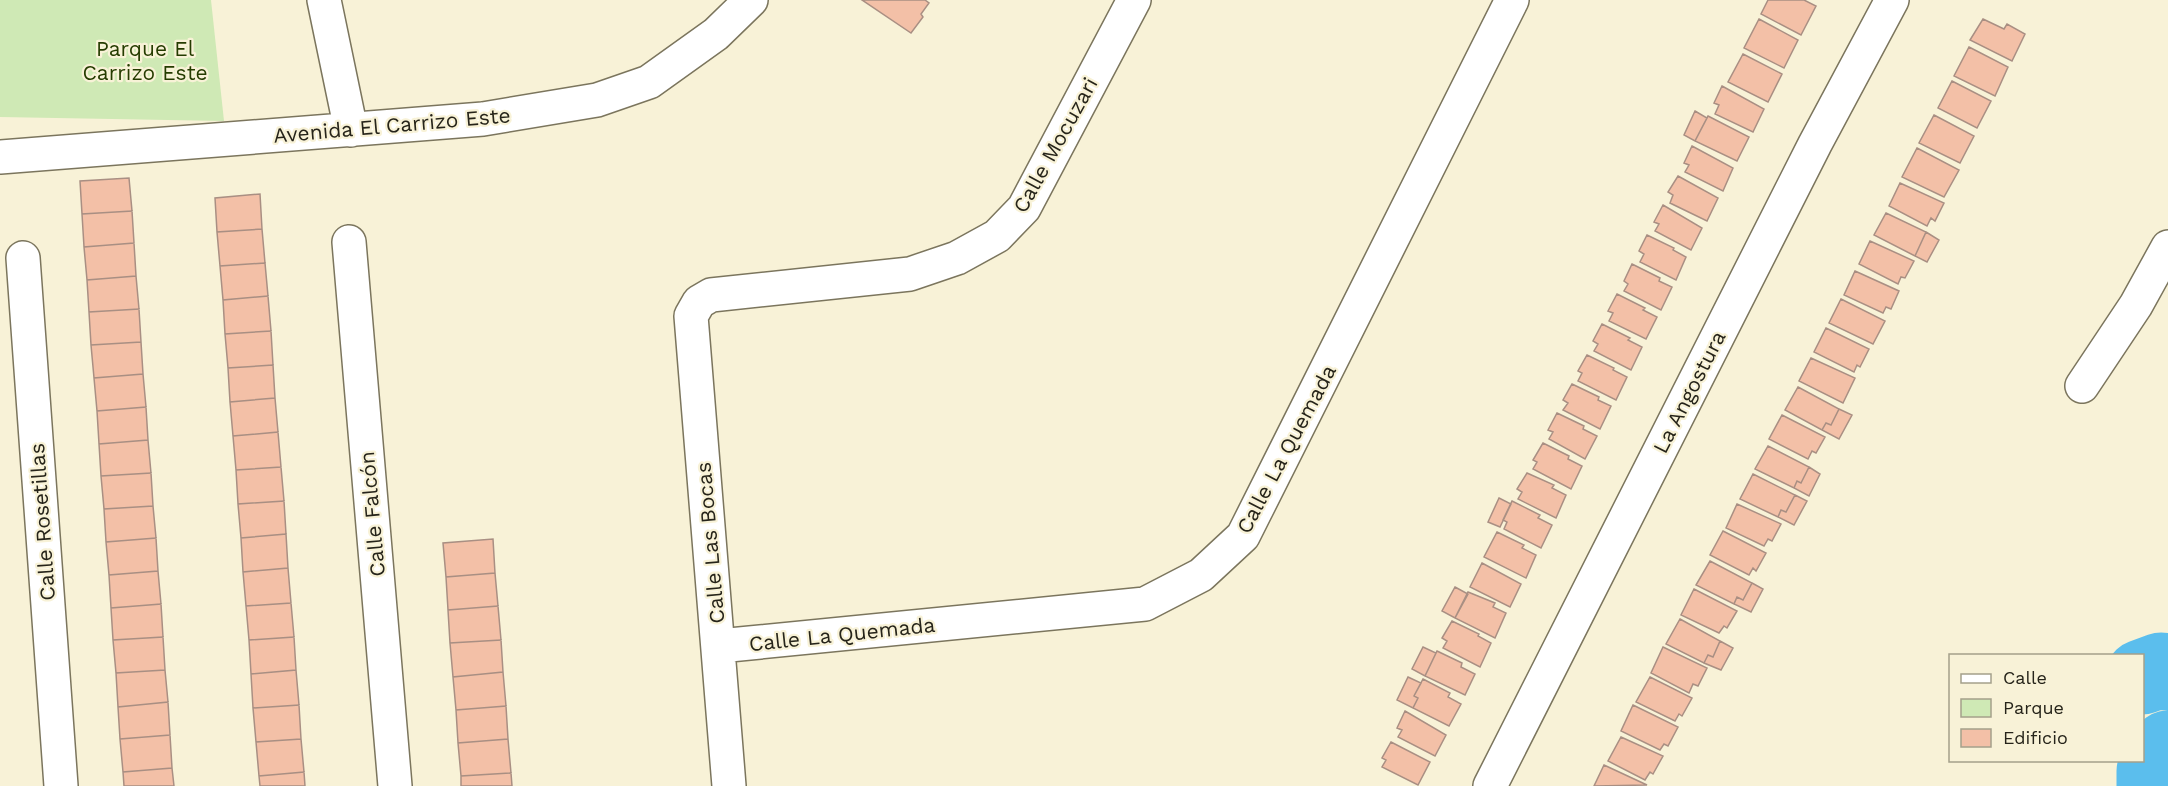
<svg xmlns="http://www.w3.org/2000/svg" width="2168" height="786" font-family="'Work Sans',sans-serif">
<rect width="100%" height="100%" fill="#f8f2d7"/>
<!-- park -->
<path fill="#cfe9b5" d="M0 0H211L224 121 0 117Z"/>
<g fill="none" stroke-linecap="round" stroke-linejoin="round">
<!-- river -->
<path stroke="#5bbeed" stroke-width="75" d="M2142 677 2161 670 2168 673
M2154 786V771L2168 748"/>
</g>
<!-- building -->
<path fill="#f3c0a7" stroke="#a98f83" stroke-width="1.5" d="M862 0H925L929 3 921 14 923 17 911 33Z
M1768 0H1804L1816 6 1801 35 1761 14Z
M1759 19 1798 40 1784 68 1744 48Z
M1983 19 2004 29 2007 24 2025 34 2012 61 1970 40Z
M1969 47 2008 67 1995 96 1954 76Z
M1743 54 1782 74 1768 102 1728 82Z
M1952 81 1991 101 1977 128 1938 108Z
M1722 86 1764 109 1753 132 1715 114 1719 105 1714 103Z
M1695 111 1707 118 1695 141 1684 135Z
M1934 115 1974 136 1960 163 1919 143Z
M1708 116 1749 137 1737 161 1695 141Z
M1692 146 1733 168 1723 191 1685 172 1689 165 1684 163Z
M1917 148 1959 170 1944 197 1902 177Z
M1678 176 1718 198 1707 221 1670 203 1673 195 1668 192Z
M129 178 132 211 82 214 80 181Z
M1900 183 1944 203 1935 221 1931 218 1927 226 1889 206Z
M260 194 262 229 217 232 215 198Z
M1663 205 1702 228 1691 250 1655 231 1659 224 1654 222Z
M132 211 134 243 84 247 82 214Z
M1886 213 1926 232 1915 256 1874 235Z
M262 229 265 263 220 266 217 232Z
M1926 232 1939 240 1927 262 1915 256Z
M1647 235 1674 248 1673 250 1686 257 1676 280 1640 262 1644 254 1639 251Z
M1870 241 1914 261 1905 278 1901 277 1898 284 1859 264Z
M134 243 136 276 87 280 84 247Z
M265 263 268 296 223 300 220 266Z
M1632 264 1660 278 1659 281 1672 287 1661 310 1624 291 1628 284 1624 281Z
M1855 271 1899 291 1891 309 1886 307 1883 313 1844 295Z
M136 276 139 309 89 312 87 280Z
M1617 294 1645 308 1643 310 1657 317 1646 339 1609 321 1613 313 1608 311Z
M268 296 271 331 225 334 223 300Z
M1841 299 1885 321 1873 344 1829 323Z
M139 309 141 342 91 345 89 312Z
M1602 324 1630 338 1628 340 1642 347 1631 370 1594 351 1598 344 1593 341Z
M1826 328 1869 349 1860 367 1857 365 1854 372 1814 352Z
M271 331 273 365 228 368 225 334Z
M141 342 143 374 94 378 91 345Z
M1587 355 1614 368 1613 370 1627 377 1616 400 1578 381 1582 373 1578 371Z
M1811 358 1855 378 1843 403 1799 381Z
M273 365 275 398 230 402 228 368Z
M143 374 146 407 97 411 94 378Z
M1572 384 1599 397 1598 400 1611 406 1600 429 1563 410 1568 403 1563 400Z
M1798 387 1839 409 1831 425 1826 423 1822 430 1785 410Z
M275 398 278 432 233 436 230 402Z
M146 407 148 440 99 444 97 411Z
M1839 409 1852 415 1839 439 1822 430 1826 423 1831 425Z
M1557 413 1584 426 1583 429 1597 436 1585 459 1549 439 1553 432 1548 430Z
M1782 415 1825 437 1816 453 1812 451 1808 459 1769 439Z
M278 432 281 467 236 470 233 436Z
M148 440 151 473 101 476 99 444Z
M1543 443 1569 456 1568 459 1582 466 1571 489 1533 469 1537 462 1533 460Z
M1768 446 1809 467 1801 483 1797 481 1794 488 1755 469Z
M281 467 284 501 238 504 236 470Z
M1809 467 1820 474 1809 496 1794 488 1797 481 1801 483Z
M151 473 153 506 104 509 101 476Z
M1527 473 1554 485 1552 488 1566 495 1556 518 1518 499 1522 492 1517 489Z
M1753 474 1795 495 1786 512 1781 510 1778 517 1740 499Z
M1795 495 1807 501 1794 525 1778 517 1781 510 1786 512Z
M1499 498 1511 504 1500 527 1488 522Z
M284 501 286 534 241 538 238 504Z
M1512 501 1540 515 1538 518 1552 525 1541 548 1504 529 1507 522 1503 520Z
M1737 504 1781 524 1772 541 1768 539 1764 546 1726 528Z
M153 506 156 538 106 542 104 509Z
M1723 531 1766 553 1756 571 1753 568 1749 575 1710 555Z
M1497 532 1524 545 1522 548 1536 555 1526 578 1484 557Z
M286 534 288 568 243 572 241 538Z
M156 538 158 571 109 575 106 542Z
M493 539 495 573 446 577 443 543Z
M1710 561 1752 583 1743 600 1737 597 1734 604 1696 585Z
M1482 563 1521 584 1510 607 1470 587Z
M288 568 291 603 246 606 243 572Z
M158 571 161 604 111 608 109 575Z
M495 573 498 606 448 610 446 577Z
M1752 583 1763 589 1751 612 1734 604 1737 597 1743 600Z
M1455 587 1468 594 1455 618 1442 611Z
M1694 589 1737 611 1727 628 1724 626 1719 633 1681 615Z
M1468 592 1495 603 1493 607 1506 613 1495 638 1455 618Z
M291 603 294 637 249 640 246 606Z
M161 604 163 637 113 640 111 608Z
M498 606 501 640 450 643 448 610Z
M1680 619 1720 641 1713 657 1708 655 1704 663 1666 644Z
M1452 621 1479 634 1478 636 1491 643 1480 667 1443 648 1447 641 1442 638Z
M163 637 165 670 116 673 113 640Z
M294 637 296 670 251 674 249 640Z
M501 640 503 672 453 677 450 643Z
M1720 641 1733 648 1721 670 1704 663 1708 655 1713 657Z
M1423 647 1436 653 1425 676 1412 669Z
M1663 647 1707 668 1698 686 1693 684 1689 693 1651 673Z
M1437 651 1462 663 1461 667 1475 674 1465 695 1425 676Z
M165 670 168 702 118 707 116 673Z
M296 670 299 705 253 708 251 674Z
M503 672 506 706 456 710 453 677Z
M1408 677 1421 683 1414 696 1418 698 1413 708 1397 700Z
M1650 677 1692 698 1682 716 1679 714 1675 721 1636 702Z
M1423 679 1450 693 1448 697 1461 704 1449 726 1413 708 1418 698 1414 696Z
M168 702 170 735 120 739 118 707Z
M299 705 301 739 256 742 253 708Z
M1633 705 1678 727 1668 746 1664 744 1660 750 1621 731Z
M506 706 508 739 458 743 456 710Z
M1405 711 1446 735 1435 756 1398 737 1402 730 1397 728Z
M170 735 172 768 123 772 120 739Z
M1621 737 1663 756 1653 774 1650 772 1645 780 1608 761Z
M301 739 304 772 259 776 256 742Z
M508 739 511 773 461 776 458 743Z
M1391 742 1430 762 1418 785 1382 767 1386 760 1382 758Z
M1604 765 1647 785 1594 786Z
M172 768 174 786H124L123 772Z
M304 772 305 786H260L259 776Z
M511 773 512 786H461V776Z"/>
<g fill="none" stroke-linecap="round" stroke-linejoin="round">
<defs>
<path id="street" d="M324 0 351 130
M0 157 483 119 597 100 649 82 716 34 751 0
M349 242 395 786
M23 258 61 786
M2082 386 2136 305 2168 247
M719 646 1145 604 1201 575 1243 536 1512 0
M729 786 691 316 699 302 711 295 910 274 957 258 997 236 1024 208 1134 0
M1490 786 1815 144 1892 0"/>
</defs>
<!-- street casing -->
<use href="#street" stroke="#7b755d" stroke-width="36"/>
<!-- street -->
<use href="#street" stroke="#fff" stroke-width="33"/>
</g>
<g text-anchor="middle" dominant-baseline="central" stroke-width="4.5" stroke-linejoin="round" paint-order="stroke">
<!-- park labels -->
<g font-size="21" fill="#253c00" stroke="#f8f2d7">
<text x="145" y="48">Parque El<tspan x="145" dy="24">Carrizo Este</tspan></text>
</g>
<!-- street labels -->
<g font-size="21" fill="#26241a" stroke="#f8f2d7">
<text transform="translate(392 125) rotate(-5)">Avenida El Carrizo Este</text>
<text transform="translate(1055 145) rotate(-61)">Calle Mocuzari</text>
<text transform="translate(1689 392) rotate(-63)">La Angostura</text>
<text transform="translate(1286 449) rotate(-62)">Calle La Quemada</text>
<text transform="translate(372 514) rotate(-95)">Calle Falcón</text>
<text transform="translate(42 522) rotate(-94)">Calle Rosetillas</text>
<text transform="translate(710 543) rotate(-95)">Calle Las Bocas</text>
<text transform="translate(842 634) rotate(-6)">Calle La Quemada</text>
</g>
</g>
<!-- legend -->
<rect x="1949" y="654" width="195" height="108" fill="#f8f2d7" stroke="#a4a08b" stroke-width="1.5"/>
<rect x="1961" y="674" width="30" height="9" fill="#ffffff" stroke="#a4a08b" stroke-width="1.5"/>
<text x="2003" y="684" font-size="18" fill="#26241a">Calle</text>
<rect x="1961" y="699" width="30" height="18" fill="#cfe9b5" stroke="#a4a08b" stroke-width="1.5"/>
<text x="2003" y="714" font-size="18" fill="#26241a">Parque</text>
<rect x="1961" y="729" width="30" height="18" fill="#f3c0a7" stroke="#a4a08b" stroke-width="1.5"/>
<text x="2003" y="744" font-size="18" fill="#26241a">Edificio</text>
</svg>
